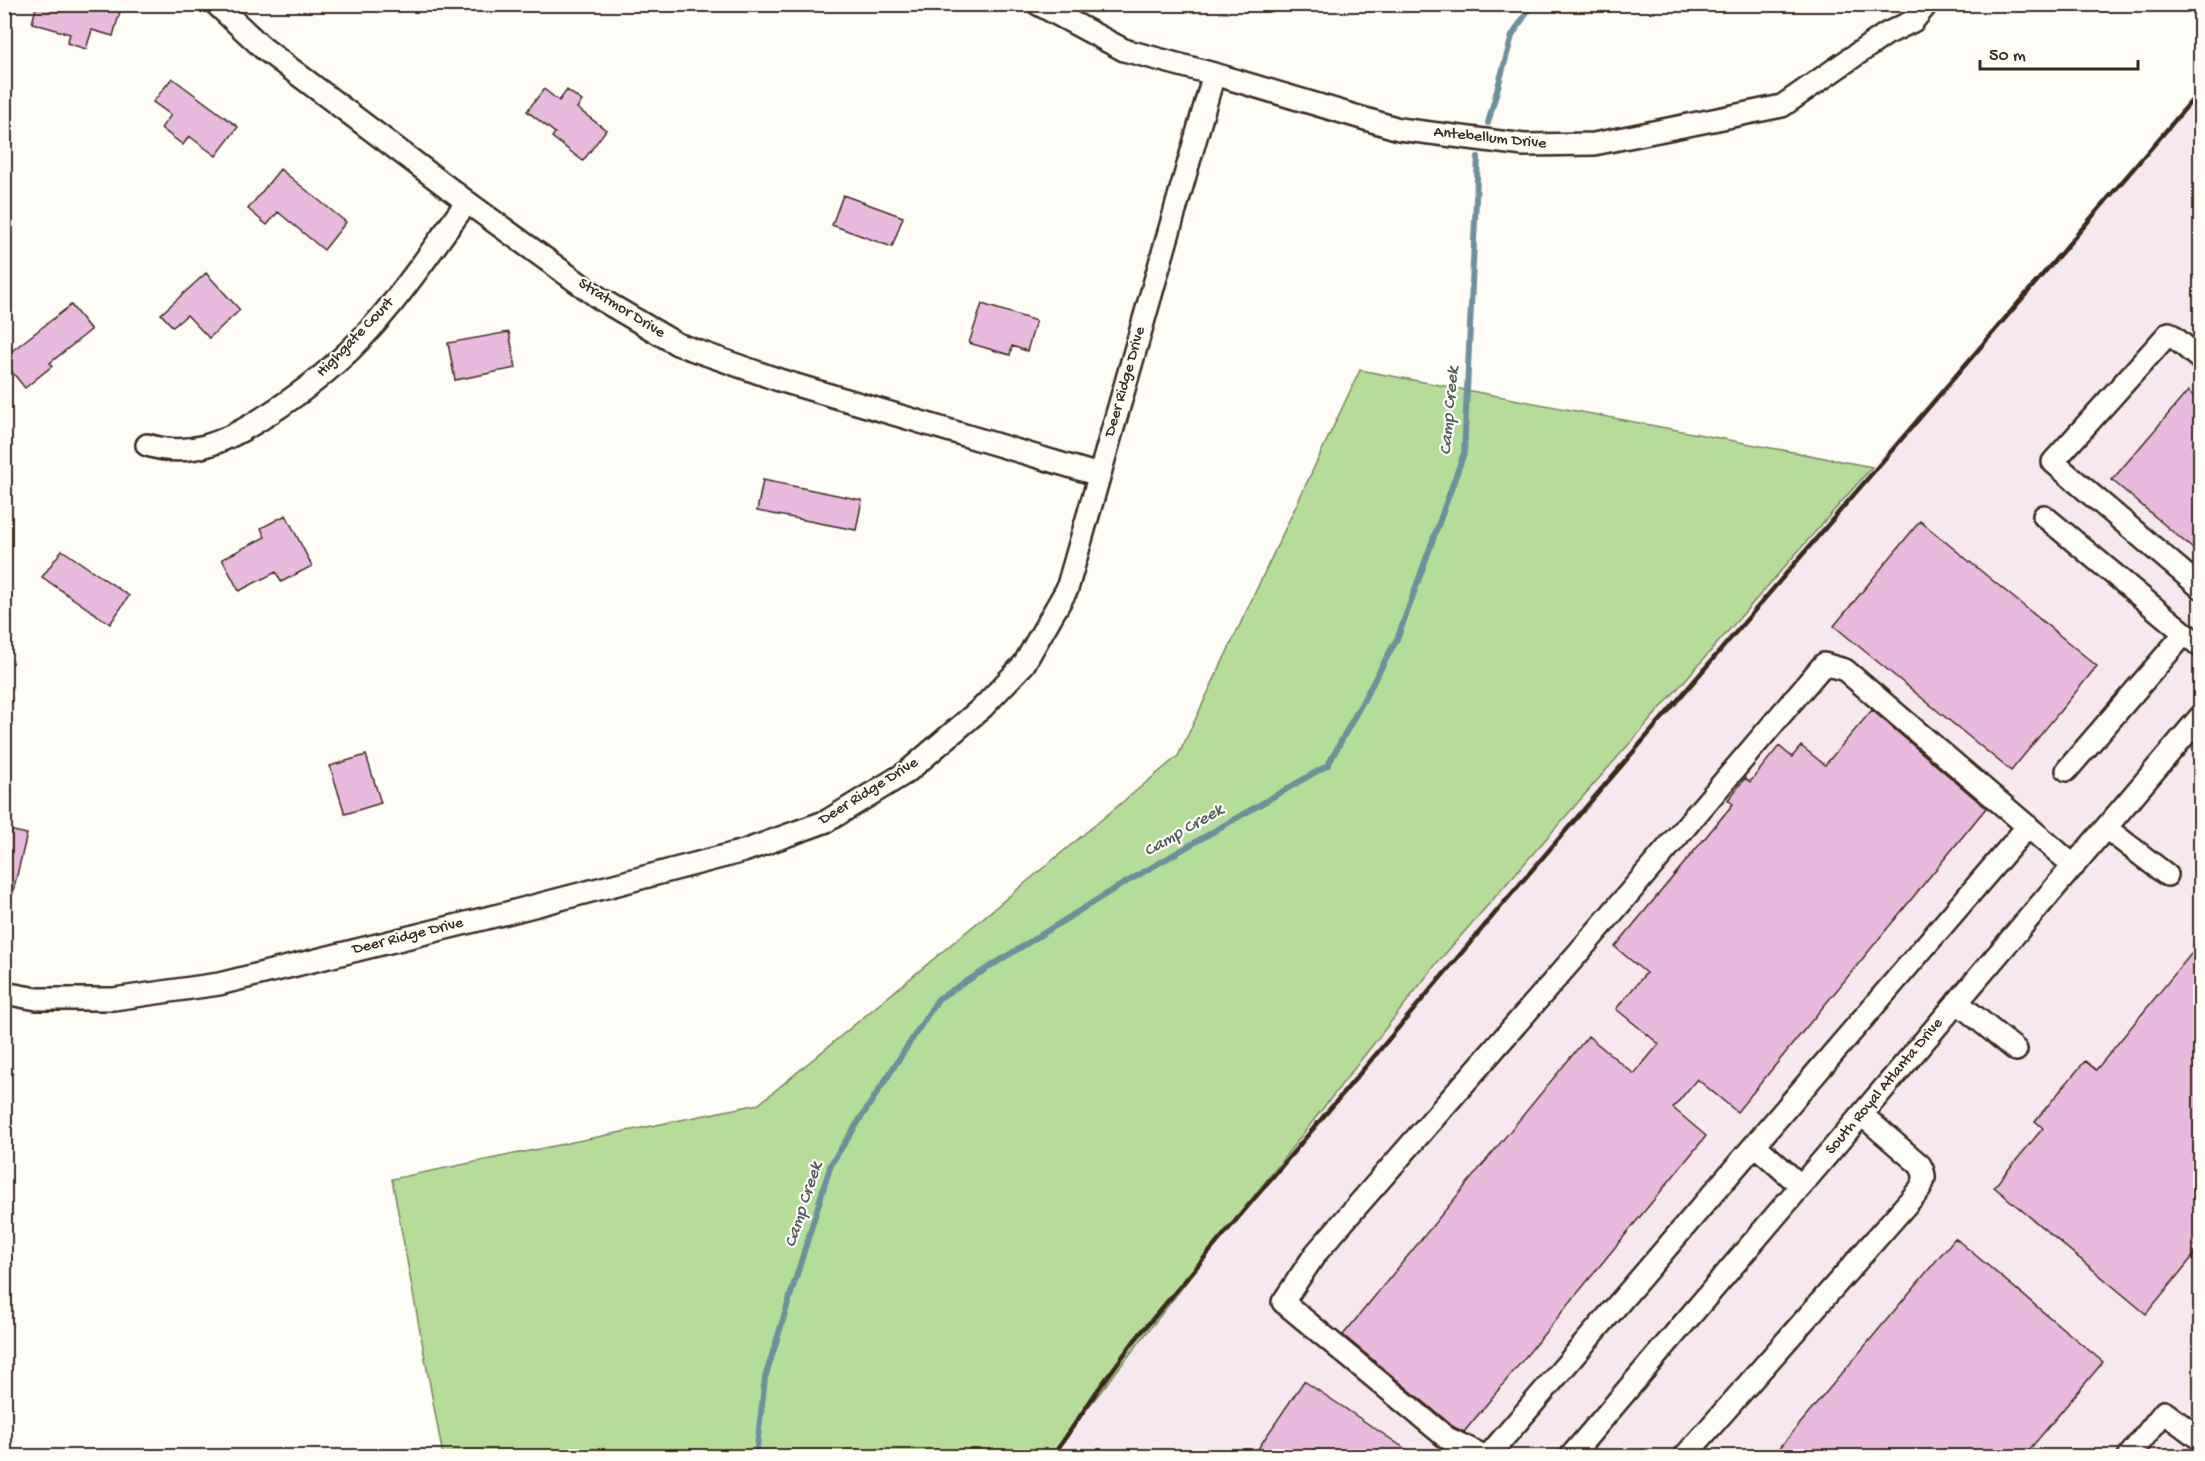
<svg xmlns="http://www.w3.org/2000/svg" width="2205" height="1461" font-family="'Gochi Hand',sans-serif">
<rect width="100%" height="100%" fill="#fdfcf7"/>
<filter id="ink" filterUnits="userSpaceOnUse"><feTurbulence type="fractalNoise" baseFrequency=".0167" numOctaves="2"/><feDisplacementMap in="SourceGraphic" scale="12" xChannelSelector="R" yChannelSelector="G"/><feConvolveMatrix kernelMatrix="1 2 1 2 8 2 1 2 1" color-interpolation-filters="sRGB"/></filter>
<g filter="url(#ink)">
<!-- built -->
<path fill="#f7e8ef" d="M2200 93V1456H1050L1437 963Z"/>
<!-- green -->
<path fill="#b5dd99" stroke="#78845c" stroke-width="1.5" d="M1360 370 1872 467 1437 963 1050 1456H443L392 1179 759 1104 1178 756Z"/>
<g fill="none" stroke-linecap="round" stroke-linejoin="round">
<!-- stream -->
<path stroke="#6d909c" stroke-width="6" d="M1488 123 1512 36 1532 4
M756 1456 765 1378 831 1164 938 999 1111 891 1328 765 1398 637 1464 453 1478 157"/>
</g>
<!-- building -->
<path fill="#e8badd" stroke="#3b2a1e" stroke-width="1.5" d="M37 4H110L121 8 113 36 92 30 86 49 67 43 70 34 32 23Z
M172 78 238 127 216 156 189 136 183 145 161 128 171 115 153 102Z
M544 89 559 101 567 90 582 101 577 108 606 130 583 161 552 137 555 133 527 111Z
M280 169 346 222 324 250 278 212 267 225 248 209Z
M843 195 903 217 892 247 832 225Z
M206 273 240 310 209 338 187 315 173 327 161 314Z
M982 304 1036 321 1027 351 1012 346 1010 355 969 343Z
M71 305 91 330 50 363 52 366 25 388 4 362V357Z
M509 332 516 368 455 380 448 343Z
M2188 391 2200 402V555L2112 480Z
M763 480 862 500 856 530 757 511Z
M286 515 312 566 281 582 276 572 239 591 222 559 265 537 261 528Z
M1920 521 2097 666 2011 771 1834 626Z
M62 550 129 596 110 624 42 577Z
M1872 710 1986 808 1737 1112 1697 1079 1673 1108 1706 1136 1464 1432 1454 1427 1343 1335 1588 1036 1634 1074 1659 1044 1616 1009 1646 973 1615 947 1733 804 1728 800 1745 778 1750 782 1779 746 1792 757 1801 746 1825 765Z
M366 755 381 803 345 814 330 766Z
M4 829 27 834 11 900 4 899Z
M2200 943V1248L2146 1314 1994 1187 2043 1128 2035 1121 2085 1061 2096 1070Z
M1955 1238 2103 1362 2024 1456H1773Z
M1304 1381 1416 1456H1253Z"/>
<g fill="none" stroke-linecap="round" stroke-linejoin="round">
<defs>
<path id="minor" d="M216 4 263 48 467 202 602 300 677 344 779 380 1099 475
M1038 4 1124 50 1214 74 1399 129 1524 145 1594 144 1782 106 1886 34 1913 21 1927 4
M2200 359 2169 333 2053 462 2200 587
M147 445C189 458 222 443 258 421 285 404 311 386 335 364 387 319 427 256 467 202
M2044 516 2200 646
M2067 770 2185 633
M2106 828 2167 875
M4 993 37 999H114L219 984 507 913 744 851 827 821 907 772 983 707 1024 664 1067 589 1214 74
M1957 1002 2016 1050
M1755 1145 1801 1186
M1484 1456 1447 1438 1283 1302 1316 1253 1579 952 1824 664 1845 670 2074 866
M1488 1456 2028 826
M1571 1456 2200 717
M1685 1456 1920 1189C1925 1179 1926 1176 1920 1165L1862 1115
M2129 1456 2164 1412 2200 1439"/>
</defs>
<!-- minor casing -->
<use href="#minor" stroke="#3b2a1e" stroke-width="26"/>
<!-- minor -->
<use href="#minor" stroke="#fdfcf7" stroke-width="21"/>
<!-- rail -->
<path stroke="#3b2a1e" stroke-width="4.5" d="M1053 1456 1097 1391 1134 1341 1502 905 2200 91"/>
</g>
</g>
<g text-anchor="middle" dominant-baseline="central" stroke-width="4.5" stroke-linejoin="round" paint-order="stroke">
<!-- street labels -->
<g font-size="16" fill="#3b2a1e" stroke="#fdfcf7">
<text transform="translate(1490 139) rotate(6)">Antebellum Drive</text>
<text transform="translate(621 309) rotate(32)">Stratmor Drive</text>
<text transform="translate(356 338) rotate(-46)">Highgate Court</text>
<text transform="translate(1126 382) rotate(-74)">Deer Ridge Drive</text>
<text transform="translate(869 792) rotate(-32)">Deer Ridge Drive</text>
<text transform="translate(408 937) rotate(-14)">Deer Ridge Drive</text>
<text transform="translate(1885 1087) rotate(-50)">South Royal Atlanta Drive</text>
</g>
<!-- water labels -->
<g font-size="18" font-style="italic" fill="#545d5d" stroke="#fdfcf7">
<text transform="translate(1450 411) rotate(-85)">Camp Creek</text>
<text transform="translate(1184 831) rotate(-30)">Camp Creek</text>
<text transform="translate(804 1205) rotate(-72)">Camp Creek</text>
</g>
</g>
<!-- margin -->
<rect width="2205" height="1461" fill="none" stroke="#fdfcf7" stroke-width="24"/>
<rect x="12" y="12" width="2181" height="1437" fill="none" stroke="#3b2a1e" stroke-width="2" filter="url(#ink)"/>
<!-- scale -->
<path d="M1980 60v9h158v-9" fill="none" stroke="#3b2a1e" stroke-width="3"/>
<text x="1989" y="60" font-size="18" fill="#3b2a1e" stroke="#fdfcf7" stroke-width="4.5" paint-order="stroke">50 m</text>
</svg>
